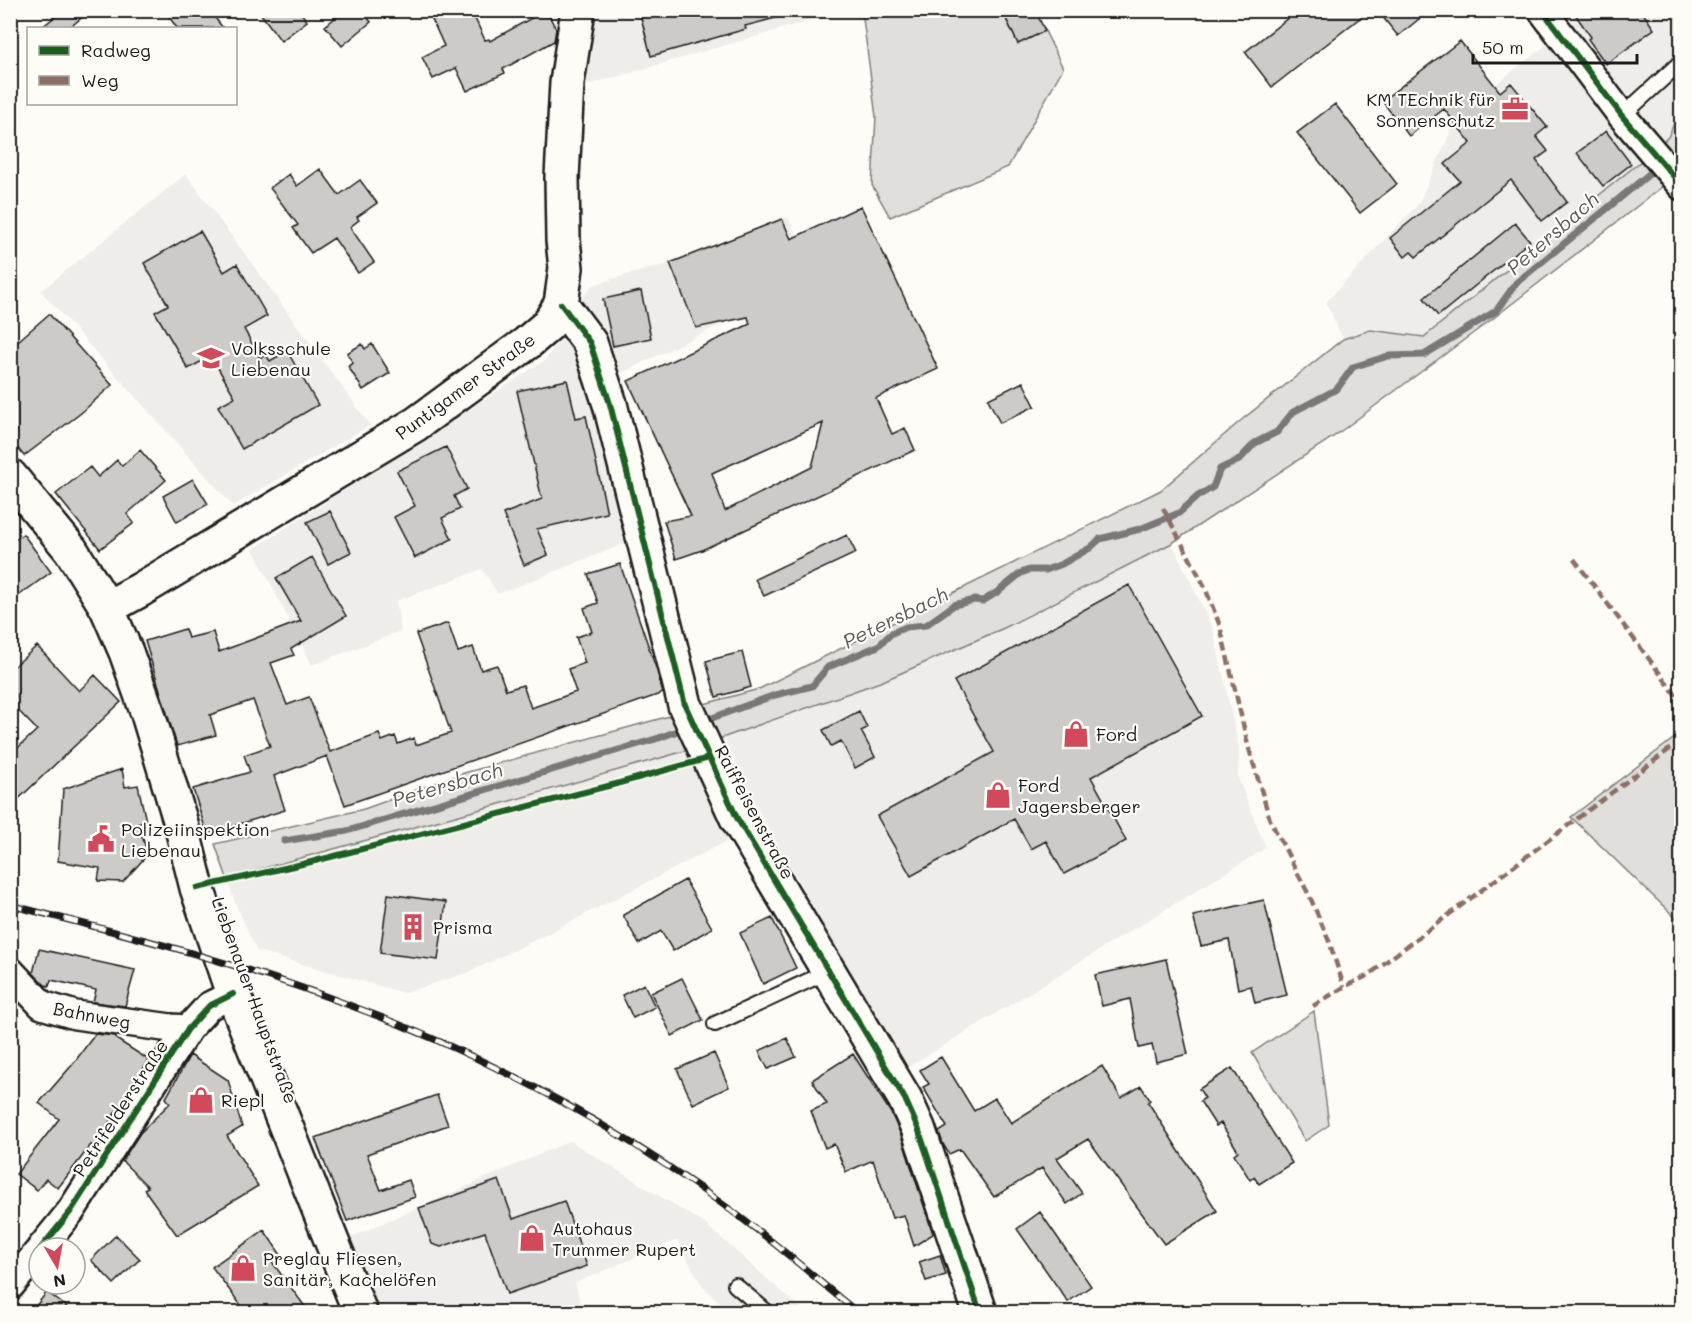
<svg xmlns="http://www.w3.org/2000/svg" width="1692" height="1323" font-family="Mali,sans-serif">
<rect width="100%" height="100%" fill="#fdfcf7"/>
<filter id="ink" filterUnits="userSpaceOnUse"><feTurbulence type="fractalNoise" baseFrequency=".0167" numOctaves="2"/><feDisplacementMap in="SourceGraphic" scale="12" xChannelSelector="R" yChannelSelector="G"/><feConvolveMatrix kernelMatrix="1 2 1 2 8 2 1 2 1" color-interpolation-filters="sRGB"/></filter>
<g filter="url(#ink)">
<!-- built -->
<path fill="#eeede9" d="M559 11H843L581 87 562 42Z
M1542 11H1681V112L1676 119 1668 137 1632 169 1424 337 1370 330 1343 339 1326 302 1419 203 1452 129 1478 98 1559 35Z
M186 174 370 425 233 506 41 291Z
M788 217 817 278 617 375 661 538 629 542 498 594 482 569 396 601 401 631 312 665 253 549 544 361 560 340 583 297 592 285 670 263Z
M1172 543 1213 629 1239 748 1238 778 1266 848 905 1069 760 813 723 736 883 681 1004 628Z
M685 751 733 838 543 936 467 973 404 993 257 951 234 900 227 878 496 805Z
M570 1141 705 1224 805 1312H731L703 1287 677 1240 575 1283 583 1312H526L523 1308 504 1312H360L333 1245Z"/>
<!-- green -->
<path fill="#e0dfdb" stroke="#7e7e7c" stroke-width="1.5" d="M862 11H1002L1018 44 1045 31 1063 68 1008 167 890 217 872 185 876 117Z
M1681 112V172L1495 317 1333 437 1172 543 1004 628 883 681 685 751 496 805 227 878 215 844 364 809 464 773 673 715 704 704 759 689 1161 490 1239 422 1343 339 1370 330 1424 337 1640 162 1668 137 1676 119Z
M1681 733V923L1571 817Z
M1314 1011 1329 1125 1305 1141 1252 1053Z"/>
<g fill="none" stroke-linecap="round" stroke-linejoin="round">
<!-- stream -->
<path stroke="#797876" stroke-width="7" d="M1667 158 1682 145
M701 722 775 695 812 686 828 667 878 646 892 633 906 627 926 625 954 605 974 600 983 601 999 591 1021 573 1029 570H1046L1062 564 1090 548 1100 539 1140 529 1179 513 1198 496 1213 487 1220 469 1239 460 1255 443 1277 432 1293 412 1337 389 1353 367 1388 356 1424 355 1496 311 1516 283 1659 166
M284 841 347 831 659 738 685 728"/>
</g>
<!-- building -->
<path fill="#cccbc8" stroke="#1c1c1c" stroke-width="1.5" fill-rule="evenodd" d="M63 10H91L69 28H41Z
M164 10H209L223 28H177Z
M258 10H299L307 21 281 41Z
M345 10H362L371 22 342 46 325 26Z
M440 10H471L485 40 489 39 490 41 546 10 556 29 554 41 503 69 505 73 467 91 456 68 433 79 422 57 444 46 430 15Z
M639 10H782L783 16 745 26 746 29 651 56Z
M1002 10H1035L1045 31 1018 44Z
M1298 10H1370L1272 87 1245 52Z
M1377 10H1430L1398 36Z
M1572 10H1641L1654 29 1606 64 1588 39 1591 37Z
M1460 41 1500 92 1511 83 1547 127 1536 136 1548 151 1536 160 1567 202 1542 221 1511 180 1416 257 1411 252 1405 257 1390 238 1460 181 1445 164 1471 143 1444 109 1409 136 1382 101Z
M1335 104 1397 184 1360 213 1297 133Z
M1606 131 1631 164 1603 186 1577 153Z
M320 169 339 195 360 180 377 203 357 217 359 220 350 227 374 262 358 273 334 238 311 253 293 228 298 225 270 188 289 174 297 186Z
M861 206 938 369 876 398 892 434 905 428 915 450 702 550 676 559 664 521 691 516 628 381 750 324 748 317 696 328 670 263 782 219 791 239ZM823 423 812 467 725 511 712 473Z
M1515 223 1530 241 1438 316 1424 298Z
M200 231 224 272 237 264 267 316 244 329 260 358 266 355 270 361 287 351 318 405 242 449 218 406 235 397 211 356 188 369 155 312 168 305 144 263Z
M641 291 651 338 613 346 603 299Z
M49 314 112 385 81 413 24 456 10 439V348Z
M362 344 365 349 372 344 390 373 363 390 348 366 353 363 347 353Z
M567 380 576 418 586 416 607 513 537 529 548 555 524 565 503 514 542 499 517 391Z
M1023 382 1035 406 1000 423 988 399Z
M446 447 467 489 454 496 460 509 442 518 452 539 415 558 394 517 415 506 397 471Z
M140 450 166 480 127 514 134 523 100 549 56 494 90 467 98 477 117 460 122 466Z
M193 479 208 504 177 522 163 496Z
M330 511 351 552 328 564 307 522Z
M23 534 51 572 10 602V543Z
M847 535 856 553 764 596 755 579Z
M312 557 346 616 291 649 294 655 271 663 287 705 309 697 330 752 379 734 382 741 395 736 398 744 414 738 416 745 451 733 416 634 448 623 458 652 473 647 481 670 497 665 506 690 523 685 531 708 576 692 568 669 585 663 576 637 592 632 584 608 598 603 588 574 620 564 656 668 663 693 345 805 327 756 274 776 285 810 207 834 193 789 250 772 244 755 270 746 253 700 210 715 216 735 177 746 145 641 185 629 188 638 213 632 219 652 301 621 276 578Z
M1129 585 1202 716 1091 777 1126 841 1064 874 1046 841 1031 849 1014 819 911 876 877 816 994 752 954 681Z
M37 646 79 691 95 675 121 702 10 807V755L37 730 10 702V670Z
M742 652 751 687 716 697 706 661Z
M859 711 867 728 861 731 875 757 855 768 841 741 831 746 823 730Z
M122 769 125 787 138 785 146 821 138 824 148 854 123 882 98 881 100 868 58 861 63 789Z
M685 880 712 928 673 951 661 931 639 944 623 915Z
M388 894 446 902 438 960 380 953Z
M1264 900 1287 995 1255 1003 1251 986 1238 989 1229 940 1201 946 1193 916Z
M772 918 796 968 763 984 740 933Z
M39 949 135 970 125 1006 93 1002 96 990 51 980 49 986 45 985 33 973Z
M1166 959 1188 1054 1156 1062 1152 1045 1139 1048 1130 999 1102 1006 1095 975Z
M682 978 703 1020 672 1036 651 993Z
M644 984 655 1007 633 1018 622 995Z
M95 1034 116 1036V1039L149 1060 94 1146 91 1145 58 1188 46 1179 37 1190 16 1174 59 1119 39 1103 73 1064Z
M787 1038 796 1057 768 1069 759 1051Z
M714 1053 729 1087 693 1104 677 1069Z
M853 1054 891 1113 901 1135 933 1234 914 1246 904 1215 892 1218 873 1160 846 1172 834 1144 825 1148 811 1111 827 1104 812 1080Z
M190 1055 228 1080 242 1127 227 1136 258 1186 177 1235 144 1189 148 1187 122 1161 140 1133 170 1103 166 1098Z
M941 1057 974 1111 995 1098 1011 1123 1102 1066 1121 1098 1141 1086 1150 1100 1148 1102 1217 1211 1164 1244 1088 1139 1057 1158 1082 1193 1067 1204 1042 1168 994 1197 960 1149 949 1154 943 1144 939 1132 947 1127 923 1087 929 1084 920 1070Z
M1232 1068 1292 1163 1259 1184 1254 1177 1250 1180 1234 1154 1238 1151 1230 1138 1221 1123 1216 1126 1200 1101 1205 1098 1199 1089Z
M437 1095 448 1125 367 1154 381 1190 409 1180 415 1197 347 1221 315 1138Z
M499 1180 513 1219 564 1201 587 1266 507 1294 485 1232 441 1247 432 1244 419 1208Z
M1040 1212 1091 1286 1068 1302 1017 1229Z
M264 1230 281 1255 272 1262 309 1312H246L212 1267Z
M116 1235 140 1259 114 1284 91 1260Z
M940 1255 946 1275 926 1281 919 1262Z
M47 1292 73 1312H31Z"/>
<g fill="none" stroke-linecap="round" stroke-linejoin="round">
<defs>
<path id="lane" d="M1622 116 1682 61
M715 1024 827 972
M735 1285 767 1312"/>
<path id="street" d="M1542 10 1622 116 1682 186
M10 971 42 1005 75 1015 171 1028 188 1029
M41 1248 71 1211 188 1029 209 1006 233 994
M10 1286 39 1251"/>
<path id="secondary" d="M561 304 590 343 610 404 685 705 737 818 905 1099 918 1128 980 1312
M107 608 140 590 416 424 527 343 548 325 561 304 566 268 563 240 562 177 567 83 578 10"/>
<path id="primary" d="M10 476 71 550 107 608 126 652 148 714 180 820 197 888 233 994 360 1312"/>
</defs>
<!-- lane casing -->
<use href="#lane" stroke="#1c1c1c" stroke-width="18"/>
<!-- street casing -->
<use href="#street" stroke="#1c1c1c" stroke-width="32"/>
<!-- secondary casing -->
<use href="#secondary" stroke="#1c1c1c" stroke-width="38"/>
<!-- primary casing -->
<use href="#primary" stroke="#1c1c1c" stroke-width="38"/>
<!-- lane -->
<use href="#lane" stroke="#fdfcf7" stroke-width="14"/>
<!-- street -->
<use href="#street" stroke="#fdfcf7" stroke-width="27"/>
<!-- secondary -->
<use href="#secondary" stroke="#fdfcf7" stroke-width="33"/>
<!-- primary -->
<use href="#primary" stroke="#fdfcf7" stroke-width="33"/>
<defs>
<path id="rail" d="M10 905C125 934 239 963 349 1005 496 1059 637 1137 761 1233 794 1259 825 1286 857 1312"/>
</defs>
<!-- rail casing -->
<use href="#rail" stroke="#1c1c1c" stroke-width="7"/>
<!-- rail -->
<use href="#rail" stroke="#fdfcf7" stroke-width="4.5" stroke-dasharray="14" stroke-linecap="butt"/>
<!-- quiet -->
<path stroke="#8d6e63" stroke-width="4.5" stroke-dasharray="9 4.5" stroke-linecap="butt" d="M1163 508 1204 585 1220 626 1248 745 1270 820 1310 897 1329 941 1344 987
M1574 559 1682 703
M1313 1006 1344 987 1367 976 1682 740"/>
<defs>
<path id="cycleway" d="M1542 10 1622 116 1682 186
M561 304 590 343 610 404 685 705 737 818 905 1099 918 1128 980 1312
M197 888 311 862 616 784 709 758
M41 1248 71 1211 188 1029 209 1006 233 994"/>
</defs>
<!-- cycleway casing -->
<use href="#cycleway" stroke="#fdfcf7" stroke-width="10"/>
<!-- cycleway -->
<use href="#cycleway" stroke="#1b5e20" stroke-width="6"/>
</g>
</g>
<!-- icons -->
<defs>
<symbol id="office-bare" viewBox="-9 -9 18 18"><path d="M-6-3h4V-5.5h4V-3h4V5H-6ZM-1-4.5V-3h2v-1.5ZM-6 0V1H6V0Z" fill="#d1495b" stroke="#fdfcf7" stroke-width="2.5" paint-order="stroke"/></symbol>
<symbol id="school-bare" viewBox="-9 -9 18 18"><path d="M0-5L7-2L0 1L-7-2ZM-4 1L0 2.5L4 1V4Q0 6-4 4Z" fill="#d1495b" stroke="#fdfcf7" stroke-width="2.5" paint-order="stroke"/></symbol>
<symbol id="shop-bare" viewBox="-9 -9 18 18"><path d="M-5-2.5h2.3a2.7 3.5 0 0 1 5.4 0H5L5.5 6h-11ZM-1.5-2.5h3a1.5 2.3 0 0 0-3 0Z" fill="#d1495b" stroke="#fdfcf7" stroke-width="2.5" paint-order="stroke"/></symbol>
<symbol id="civic-bare" viewBox="-9 -9 18 18"><path d="M-.6-6.5H3V-4.5H.6V-3L4-1V1h2V6H-6V1h2V-1L-.6-3ZM-1.2 2.5V6h2.4V2.5Z" fill="#d1495b" stroke="#fdfcf7" stroke-width="2.5" paint-order="stroke"/></symbol>
<symbol id="building-bare" viewBox="-9 -9 18 18"><path d="M-4-6H4V6H1V3H-1V6H-4ZM-2.5-4.3h1.7v1.8h-1.7ZM.8-4.3h1.7v1.8H.8ZM-2.5-1h1.7V.8h-1.7ZM.8-1h1.7V.8H.8Z" fill="#d1495b" stroke="#fdfcf7" stroke-width="2.5" paint-order="stroke"/></symbol>
</defs>
<g fill-rule="evenodd">
<use href="#office-bare" x="1496" y="90" width="38" height="38"/>
<use href="#school-bare" x="192" y="339" width="38" height="38"/>
<use href="#shop-bare" x="1057" y="715" width="38" height="38"/>
<use href="#shop-bare" x="979" y="776" width="38" height="38"/>
<use href="#civic-bare" x="82" y="820" width="38" height="38"/>
<use href="#building-bare" x="394" y="908" width="38" height="38"/>
<use href="#shop-bare" x="182" y="1081" width="38" height="38"/>
<use href="#shop-bare" x="513" y="1219" width="38" height="38"/>
<use href="#shop-bare" x="224" y="1249" width="38" height="38"/>
</g>
<g text-anchor="middle" dominant-baseline="central" stroke-width="4.5" stroke-linejoin="round" paint-order="stroke">
<!-- poi labels -->
<g font-size="18" fill="#1c1c1c" stroke="#fdfcf7" text-anchor="start">
<text x="1495" y="99" text-anchor="end">KM TEchnik für<tspan x="1495" dy="21">Sonnenschutz</tspan></text>
<text x="231" y="348">Volksschule<tspan x="231" dy="21">Liebenau</tspan></text>
<text x="1096" y="734">Ford</text>
<text x="1018" y="785">Ford<tspan x="1018" dy="21">Jagersberger</tspan></text>
<text x="121" y="829">Polizeiinspektion<tspan x="121" dy="21">Liebenau</tspan></text>
<text x="433" y="927">Prisma</text>
<text x="221" y="1100">Riepl</text>
<text x="552" y="1228">Autohaus<tspan x="552" dy="21">Trummer Rupert</tspan></text>
<text x="263" y="1258">Preglau Fliesen,<tspan x="263" dy="21">Sanitär, Kachelöfen</tspan></text>
</g>
<!-- street labels -->
<g font-size="18" fill="#1c1c1c" stroke="#fdfcf7">
<text transform="translate(465 386) rotate(-36)">Puntigamer Straße</text>
<text transform="translate(755 812) rotate(62)">Raiffeisenstraße</text>
<text transform="translate(255 1000) rotate(70)">Liebenauer Hauptstraße</text>
<text transform="translate(92 1015) rotate(11)">Bahnweg</text>
<text transform="translate(120 1108) rotate(-57)">Petrifelderstraße</text>
</g>
<!-- water labels -->
<g font-size="20" font-style="italic" fill="#5a5a58" stroke="#fdfcf7">
<text transform="translate(1552 233) rotate(-41)">Petersbach</text>
<text transform="translate(895 617) rotate(-26)">Petersbach</text>
<text transform="translate(447 784) rotate(-16)">Petersbach</text>
</g>
</g>
<!-- margin -->
<rect width="1692" height="1323" fill="none" stroke="#fdfcf7" stroke-width="36"/>
<rect x="18" y="18" width="1656" height="1287" fill="none" stroke="#1c1c1c" stroke-width="2" filter="url(#ink)"/>
<!-- legend -->
<rect x="27" y="27" width="210" height="78" fill="#fdfcf7" stroke="#a3a29f" stroke-width="1.5"/>
<rect x="39" y="46" width="30" height="9" fill="#1b5e20" stroke="#a3a29f" stroke-width="1.5"/>
<text x="81" y="57" font-size="18" fill="#1c1c1c">Radweg</text>
<rect x="39" y="76" width="30" height="9" fill="#8d6e63" stroke="#a3a29f" stroke-width="1.5"/>
<text x="81" y="87" font-size="18" fill="#1c1c1c">Weg</text>
<!-- north arrow -->
<g transform="translate(57 1266) rotate(170)"><circle r="28" fill="#fdfcf7" stroke="#a3a29f" stroke-width="1.5"/>
<path d="M0-4.5L10 22L0 15L-10 22Z" fill="#d1495b"/>
<text y="-9" font-size="16" font-weight="bold" text-anchor="middle" fill="#1c1c1c">N</text>
</g>
<!-- scale -->
<path d="M1473 54v9h164v-9" fill="none" stroke="#1c1c1c" stroke-width="3"/>
<text x="1482" y="54" font-size="18" fill="#1c1c1c" stroke="#fdfcf7" stroke-width="4.5" paint-order="stroke">50 m</text>
</svg>
